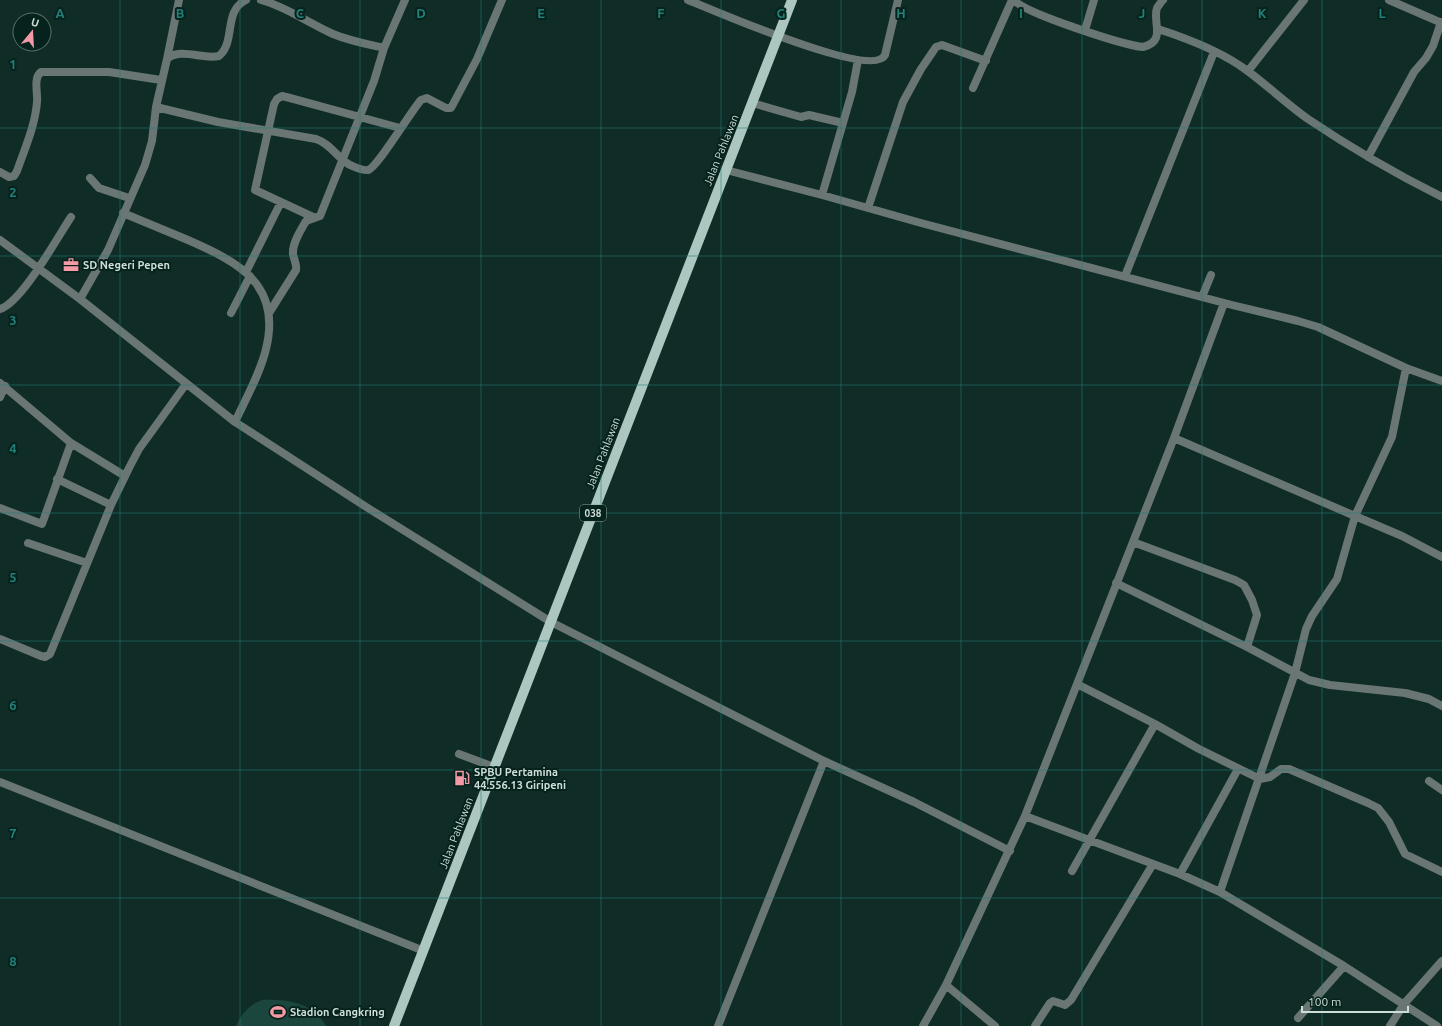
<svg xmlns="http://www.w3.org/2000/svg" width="1442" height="1026" font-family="Ubuntu,sans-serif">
<rect width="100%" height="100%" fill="#102c26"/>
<!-- pitch -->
<path fill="#1b463d" d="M262 1000C287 999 312 1002 326 1026H236C241 1014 249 1005 262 1000Z"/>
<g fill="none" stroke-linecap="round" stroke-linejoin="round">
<!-- street -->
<path stroke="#697673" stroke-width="8" d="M261 0C287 7 308 23 333 34 350 41 367 44 384 48L405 0
M688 0C713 10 873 80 885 55L898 0
M1014 0C1024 13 1123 45 1143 47 1167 41 1152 22 1157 8 1159 5 1161 2 1163 0
M1389 0 1442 23
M1158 29C1189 39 1223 52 1249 72 1269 87 1287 104 1308 119 1351 148 1396 174 1442 197
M1085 30 1094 0
M167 59 179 0
M1248 71 1304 0
M973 88 1012 0
M752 103 801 117 809 115 843 123
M156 107 218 122 316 139C331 144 337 158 350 165 355 167 362 171 368 170 377 168 411 111 421 100L427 98 446 108H451L477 59 502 0
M1368 157 1414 72 1426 58 1433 46 1441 22
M726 170 822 195 921 223 1232 305 1298 321 1318 327 1406 368 1442 381
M0 172 9 177 14 176 17 171C25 148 35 126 37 102 38 93 33 78 41 72H109L161 80
M90 178 99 188 129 198
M822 195 852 92 858 60
M868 208 903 102 921 69 936 47 942 45 986 61
M123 213C145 222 166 231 188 240 238 262 282 284 266 349 260 374 246 398 235 422
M313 217 255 190 274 104 277 99 282 96 290 98 400 128
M0 240 80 299 235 422 371 510 551 622 824 761 914 802 1010 851
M246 272 281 202
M1125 276 1214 52
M1202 297 1211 275
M80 299 108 250 145 165 152 141 156 107 167 59C180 47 203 60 219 56 236 42 223 11 246 0
M0 309C22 302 57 238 71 217
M231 313 250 276
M269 313 296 270C297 264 294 260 293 254 292 243 301 230 306 221L320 216 374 81 384 48
M1406 368 1392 437 1355 516 1402 536 1442 557
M0 383 71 443 42 524 0 508
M0 397 5 386
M1174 438 1355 516 1337 579 1312 616 1306 629 1295 673 1220 892
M71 443 125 476
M57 479 111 505
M1133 542 1235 580 1244 585 1252 600 1257 615 1247 647
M28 543 87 563
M1116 583 1247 647 1309 680 1330 685 1405 693 1429 699 1442 706
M0 639 41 656 45 657 50 654 111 505 130 466 139 449 186 384
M1077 684 1155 724
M459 754 494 767
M1429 781 1442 790
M0 782 424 951
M1025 816 1180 874 1220 892 1344 966 1437 1026
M1072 871 1155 724 1199 749 1260 779 1270 777 1281 769H1289L1368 803 1378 808 1389 822 1405 854 1442 872
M1180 874 1238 769
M946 985 995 1026
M1298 1018 1344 966
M718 1026 824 761
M923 1026 946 985 1025 816 1174 438 1224 303
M1035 1026 1050 1003 1053 1001 1065 1005 1071 1000 1153 864
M1390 1026 1404 1004 1442 961"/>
<!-- primary -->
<path stroke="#acc7c0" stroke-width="10" d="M394 1026 792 0"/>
</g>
<!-- grid -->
<path fill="none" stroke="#228079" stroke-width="1" stroke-opacity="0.55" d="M120 0V1026M240 0V1026M360 0V1026M481 0V1026M601 0V1026M721 0V1026M841 0V1026M961 0V1026M1082 0V1026M1202 0V1026M1322 0V1026M0 128H1442M0 256H1442M0 385H1442M0 513H1442M0 641H1442M0 770H1442M0 898H1442"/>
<!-- icons -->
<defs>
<symbol id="office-bare" viewBox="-9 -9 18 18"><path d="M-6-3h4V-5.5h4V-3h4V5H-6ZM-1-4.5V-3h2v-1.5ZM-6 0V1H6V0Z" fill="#f49aa6" stroke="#06221c" stroke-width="2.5" paint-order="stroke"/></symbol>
<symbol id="fuel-bare" viewBox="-9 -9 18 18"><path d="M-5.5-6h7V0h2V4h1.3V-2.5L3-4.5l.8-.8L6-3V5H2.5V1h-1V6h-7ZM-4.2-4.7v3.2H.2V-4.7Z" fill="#f49aa6" stroke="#06221c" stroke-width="2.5" paint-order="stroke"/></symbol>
<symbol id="stadium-bare" viewBox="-9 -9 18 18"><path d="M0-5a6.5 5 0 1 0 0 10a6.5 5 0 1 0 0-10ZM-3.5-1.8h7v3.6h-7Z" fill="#f49aa6" stroke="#06221c" stroke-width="2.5" paint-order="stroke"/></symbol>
</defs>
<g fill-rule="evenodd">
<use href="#office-bare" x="60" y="254" width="22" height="22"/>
<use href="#fuel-bare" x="451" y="767" width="22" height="22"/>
<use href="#stadium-bare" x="267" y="1001" width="22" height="22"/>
</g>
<g text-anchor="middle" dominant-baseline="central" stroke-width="4" stroke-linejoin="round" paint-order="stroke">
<!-- shield labels -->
<rect fill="#06221c" stroke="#91a5a0" stroke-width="1" x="580" y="505" width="26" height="16" rx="3"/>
<g font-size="10" font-weight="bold" fill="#cdddd8">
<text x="593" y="513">038</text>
</g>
<!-- street labels -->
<g font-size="11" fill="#cdddd8" stroke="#06221c">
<text transform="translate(721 150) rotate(-68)">Jalan Pahlawan</text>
<text transform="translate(603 453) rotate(-69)">Jalan Pahlawan</text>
<text transform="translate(456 833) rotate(-69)">Jalan Pahlawan</text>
</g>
<!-- poi labels -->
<g font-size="11" font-weight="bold" fill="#cdddd8" stroke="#06221c" text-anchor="start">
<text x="83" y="265">SD Negeri Pepen</text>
<text x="474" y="772">SPBU Pertamina<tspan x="474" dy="13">44.556.13 Giripeni</tspan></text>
<text x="290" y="1012">Stadion Cangkring</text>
</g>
</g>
<g font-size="13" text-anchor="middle" font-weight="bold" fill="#228079" stroke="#06221c" stroke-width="4" stroke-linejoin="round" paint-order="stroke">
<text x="60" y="18">A</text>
<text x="180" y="18">B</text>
<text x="300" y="18">C</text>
<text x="421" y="18">D</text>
<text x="541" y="18">E</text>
<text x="661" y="18">F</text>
<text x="781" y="18">G</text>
<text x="901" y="18">H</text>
<text x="1021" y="18">I</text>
<text x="1142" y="18">J</text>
<text x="1262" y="18">K</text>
<text x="1382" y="18">L</text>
<text x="13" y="69">1</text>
<text x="13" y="197">2</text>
<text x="13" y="325">3</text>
<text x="13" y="453">4</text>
<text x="13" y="582">5</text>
<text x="13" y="710">6</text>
<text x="13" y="838">7</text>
<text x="13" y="966">8</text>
</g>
<!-- north arrow -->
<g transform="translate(32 32) rotate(18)"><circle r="19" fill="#06221c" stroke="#566d67"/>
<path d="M0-3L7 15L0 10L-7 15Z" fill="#f49aa6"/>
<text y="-6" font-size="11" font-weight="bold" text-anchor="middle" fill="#cdddd8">U</text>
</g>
<!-- scale -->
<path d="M1302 1006v6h106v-6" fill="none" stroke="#cdddd8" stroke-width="2"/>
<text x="1308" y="1006" font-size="12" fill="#cdddd8" stroke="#06221c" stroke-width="3" paint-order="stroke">100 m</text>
</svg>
